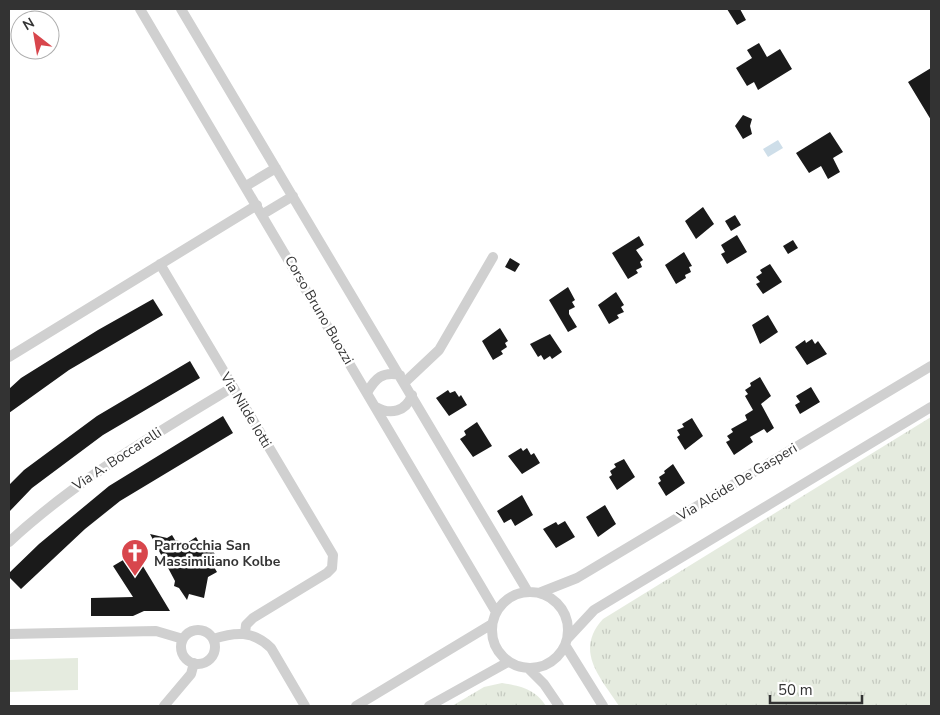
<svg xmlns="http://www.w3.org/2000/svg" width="940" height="715" font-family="'Nunito Sans',sans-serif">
<defs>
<pattern id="grass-tufts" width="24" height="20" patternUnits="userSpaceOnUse" patternTransform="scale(1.25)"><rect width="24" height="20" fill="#e5ebdf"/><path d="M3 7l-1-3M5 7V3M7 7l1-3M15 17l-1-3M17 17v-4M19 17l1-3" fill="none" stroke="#c5cac0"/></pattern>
</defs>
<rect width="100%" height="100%" fill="#fff"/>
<!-- grass -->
<path fill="url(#grass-tufts)" d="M931 417V706H619C600 677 574 651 603 619Z
M502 683C521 686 535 689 546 706H452L484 687Z"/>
<!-- pitch -->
<path fill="#e5ebdf" d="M78 658V690L9 692V660Z"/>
<!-- water -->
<path fill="#cedee9" d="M778 140 783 148 768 157 763 149Z"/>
<!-- building -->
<path fill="#1a1a1a" d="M727 9H740L746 20 737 25Z
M759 43 767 57 780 49 792 69 758 90 754 82 747 86 736 68 752 58 747 50Z
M931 68V120L908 82Z
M743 115 752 119 750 126 752 134 743 139 735 126Z
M830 132 843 152 833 158 840 172 828 179 821 166 809 173 796 153Z
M703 207 714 224 696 239 685 221Z
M735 215 741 225 731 231 725 221Z
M737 235 747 252 727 264 721 254 725 252 721 245Z
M639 236 644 245 636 250 643 260 640 262 642 267 636 270 638 273 628 279 612 253Z
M793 240 798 248 788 254 783 246Z
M684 252 692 266 689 267 691 272 685 275 686 278 676 284 665 265Z
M510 258 520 264 515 272 505 267Z
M770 264 782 282 763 294 756 284 760 282 756 277 762 273 760 270Z
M568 287 575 300 572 302 575 307 569 310V314L577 327 568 332 549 300Z
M616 292 624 305 621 307 624 312 617 315 619 318 609 324 598 305Z
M153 299 163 315 69 370 9 413V389L21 378 98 330Z
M768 315 778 332 760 344 752 325Z
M500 328 508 341 505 343 507 347 501 351 503 354 493 360 482 341Z
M550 334 562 352 552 359 550 356 544 360 541 355 538 357 530 344Z
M812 339 815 344 818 341 827 354 807 365 795 347 805 340 806 343Z
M190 361 200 378 103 435 32 488 9 512V485L24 470 97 416Z
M760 377 771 396 761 404 774 428 767 433 764 429 750 437 753 442 734 455 726 442 730 440 727 436 733 432 731 429 747 420 745 415 753 410 745 396 748 394 745 390 751 386 750 383Z
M811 387 820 402 800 414 795 405 800 402 796 396Z
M448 390 450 393 455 391 459 397 461 395 467 405 449 416 436 398Z
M223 416 233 433 120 501 85 529 21 589 9 577V573L39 544 109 486Z
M692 418 703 436 685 450 677 437 680 435 677 430 684 427 682 424Z
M477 422 492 446 473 457 460 439 466 435 464 431Z
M521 448 523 451 527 448 531 455 534 453 540 463 522 474 508 456Z
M624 459 635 477 617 490 609 477 612 475 610 471 616 467 614 464Z
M673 464 685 483 666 496 658 483 661 481 659 477 665 473 664 471Z
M522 495 533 515 515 526 511 519 504 523 497 511Z
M605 505 616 524 598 537 586 517Z
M565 521 575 537 556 548 543 529 556 522 558 525Z
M150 534 167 538 172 535 175 540 187 543 196 537 203 549 213 551 217 558 211 562 217 572 208 577 204 598 189 594 187 600 179 588 174 586 175 581Z
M135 553 170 611H144L133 616H91V598L133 597 113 566Z"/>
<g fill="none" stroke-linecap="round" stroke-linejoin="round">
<!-- minor -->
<path stroke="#d0d0d0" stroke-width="10" d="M140 9 496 612
M181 9 528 592
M246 186 276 168
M263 214 293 196
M160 264 333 555 332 568 327 573 253 618 246 625 245 633
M9 357 257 205
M404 383 439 350 493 257
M367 393C375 378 383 371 400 375
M376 407C390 415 406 412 412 395
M9 542C76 480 155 434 233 387
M492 630a38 38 0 1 1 76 0a38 38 0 1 1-76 0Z
M539 593 577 578 931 366
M181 647a17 17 0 1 1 34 0a17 17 0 1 1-34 0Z
M9 634 156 631 183 639
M213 639C235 632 253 630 271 648L305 706
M567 639 594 610 931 407
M565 645 603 706
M528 668 544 684 559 706
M164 706 191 674 194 663
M356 706 492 624
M429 706 508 662"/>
</g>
<!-- icons -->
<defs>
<symbol id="church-pin" viewBox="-11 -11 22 30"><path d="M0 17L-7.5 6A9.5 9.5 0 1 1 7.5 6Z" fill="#d8464c" stroke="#fff"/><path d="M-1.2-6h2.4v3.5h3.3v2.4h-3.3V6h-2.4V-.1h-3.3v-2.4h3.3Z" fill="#fff"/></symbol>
</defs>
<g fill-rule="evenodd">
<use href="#church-pin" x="119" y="537" width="32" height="43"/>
</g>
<g text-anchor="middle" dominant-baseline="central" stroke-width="5" stroke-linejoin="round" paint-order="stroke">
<!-- street labels -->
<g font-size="14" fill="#333" stroke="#fff">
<text transform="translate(319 310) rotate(60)">Corso Bruno Buozzi</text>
<text transform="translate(246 410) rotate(59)">Via Nilde Iotti</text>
<text transform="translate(117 459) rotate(-33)">Via A. Boccarelli</text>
<text transform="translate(737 482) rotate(-31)">Via Alcide De Gasperi</text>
</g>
<!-- poi labels -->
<g font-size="14" font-weight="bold" fill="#333" stroke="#fff" text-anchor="start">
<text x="154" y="545">Parrocchia San<tspan x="154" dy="16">Massimiliano Kolbe</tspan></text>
</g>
</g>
<!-- border -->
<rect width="940" height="715" fill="none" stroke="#333333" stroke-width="20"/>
<!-- north arrow -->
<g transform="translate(35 35) rotate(329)"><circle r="24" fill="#ffffff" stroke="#adadad"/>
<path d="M0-4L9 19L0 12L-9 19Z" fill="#d8464c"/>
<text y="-8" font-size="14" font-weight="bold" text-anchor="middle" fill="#333333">N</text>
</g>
<!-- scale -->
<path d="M770 695v8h92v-8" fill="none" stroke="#333333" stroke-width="2.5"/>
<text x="778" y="695" font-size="15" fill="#333333" stroke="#ffffff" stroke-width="4" paint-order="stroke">50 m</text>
</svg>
